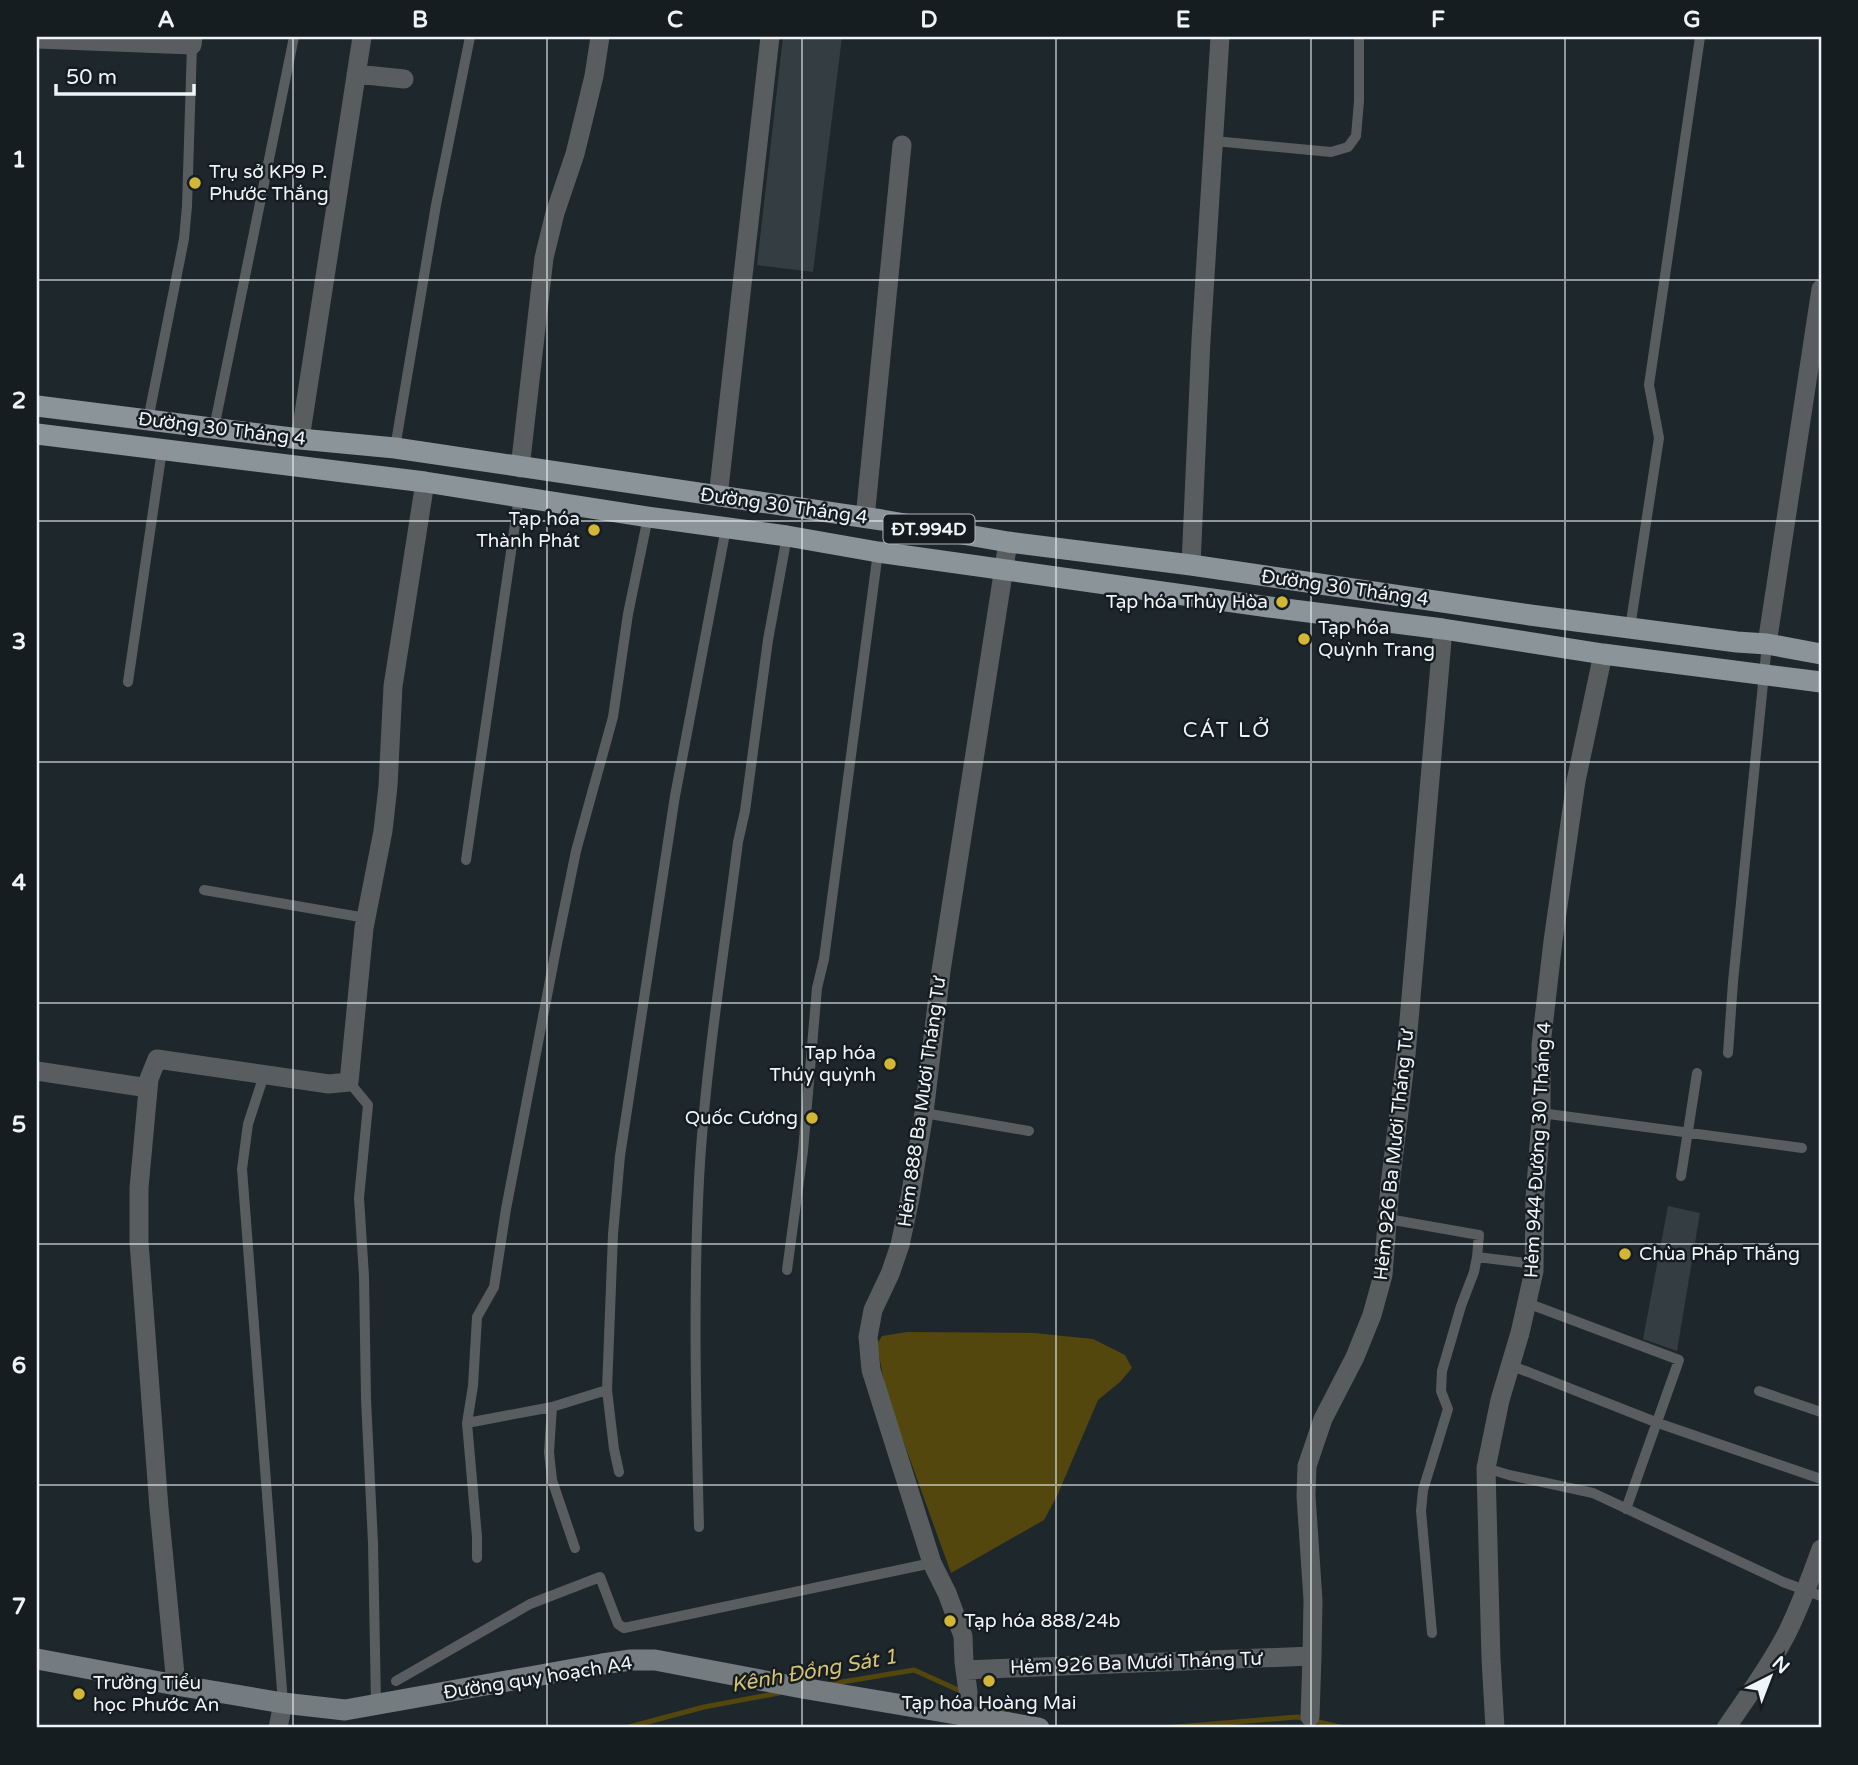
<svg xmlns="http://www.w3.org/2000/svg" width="1858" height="1765" font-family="'Varela Round',sans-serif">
<rect width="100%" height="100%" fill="#1e272b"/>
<!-- water -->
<path fill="#53470d" d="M907 1332 1034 1333 1093 1339 1125 1355 1132 1368 1120 1382 1098 1400 1057 1496 1044 1520 951 1573 886 1393 877 1344 882 1336Z"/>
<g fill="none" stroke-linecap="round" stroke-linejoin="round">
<!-- stream -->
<path stroke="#53470d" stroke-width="5" d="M830 1684 914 1670 965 1693
M973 1697 1009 1714
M625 1728 704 1707 779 1693
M1164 1728 1297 1717 1344 1728"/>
</g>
<!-- building -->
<path fill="#343d41" d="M783 37H842L813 272 757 265Z
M1668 1206 1700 1213 1677 1351 1643 1339Z"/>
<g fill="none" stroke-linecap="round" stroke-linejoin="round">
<!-- lane -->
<path stroke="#595d5f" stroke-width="10" d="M1214 141 1331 152 1348 147 1356 136 1359 101V37
M148 420 184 239 187 206 192 45
M214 428 294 37
M395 448 436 205 470 37
M1630 628 1659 438 1649 385 1700 37
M128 682 162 450
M466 860 519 497
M204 890 366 918
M1728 1053 1733 982 1767 644
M264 1075 248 1124 242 1169 283 1703
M349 1082 368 1105 359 1198 364 1276 366 1399 373 1543 376 1704
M924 1113 1029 1131
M1541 1113 1802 1148
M1681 1176 1697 1073
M1388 1219 1479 1235 1477 1257 1534 1264
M787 1270 803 1151 817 988 824 959 878 552
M1527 1303 1679 1360 1626 1509
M1510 1365 1658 1423 1821 1479
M1759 1391 1821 1412
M552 1407 549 1452 552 1480 575 1548
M467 1423 552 1407 607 1390
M1486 1468 1509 1475 1593 1493 1783 1582 1821 1596
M619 1472 614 1449 607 1390 613 1234 620 1156 675 796 726 528
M699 1527C696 1411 693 1296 699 1180 705 1067 724 954 738 842L745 811 768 640 787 536
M477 1558V1537L467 1423 473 1386 477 1317 494 1287 506 1209 557 944 576 851 613 717 628 614 648 517
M1432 1633 1421 1511 1423 1490 1448 1409 1441 1391 1442 1371 1461 1306 1474 1272 1477 1257
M396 1681 530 1604 600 1577 618 1624 624 1628 932 1563"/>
<!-- street -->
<path stroke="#595d5f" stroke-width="19" d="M37 39 192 45 193 37
M356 74 404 79
M300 439 362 37
M520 468 544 258 555 213 575 154 594 76 600 37
M718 497 770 37
M865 518 902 145
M1191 565 1201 340 1220 37
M1767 644 1821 289
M37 1071 148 1088
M965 1670 1312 1656 1313 1600 1306 1496 1307 1466 1323 1419 1355 1357 1372 1315 1383 1275 1390 1185 1406 1055 1443 629
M176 1685 159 1508 139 1242V1188L149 1079 157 1059 329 1084 349 1082 364 928 383 831 388 786 393 686 425 482
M1310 1717 1312 1656
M278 1728 283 1703
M967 1728 968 1692 964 1662 963 1636 947 1593 932 1563 871 1370 868 1337 873 1310 890 1274 900 1245 910 1198 924 1113 941 971 1008 542
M1495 1728 1491 1659 1486 1468 1500 1400 1520 1333 1534 1271 1535 1199 1541 1120V1045L1553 941 1576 781 1603 654
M1726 1728C1747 1697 1771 1665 1788 1631 1801 1604 1811 1577 1821 1549"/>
<!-- secondary -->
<path stroke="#757c7f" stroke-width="21" d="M37 1659 176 1685 283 1703 345 1710 602 1664 631 1660H655L802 1688 1039 1728"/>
<!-- primary -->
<path stroke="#8b9498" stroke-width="21" d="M37 406 300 439 395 448 882 520 1008 542 1191 565 1530 615 1737 642 1767 644 1821 654
M37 434 425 482 648 517 787 536 878 552 1269 607 1443 629 1603 654 1821 682"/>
</g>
<!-- grid -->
<path fill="none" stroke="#eef4f7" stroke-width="2" stroke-opacity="0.55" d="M293 37V1728M547 37V1728M802 37V1728M1056 37V1728M1311 37V1728M1565 37V1728M37 280H1821M37 521H1821M37 762H1821M37 1003H1821M37 1244H1821M37 1485H1821"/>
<!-- markers -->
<g fill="#d2b635" stroke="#151d21" stroke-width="2.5">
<circle cx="195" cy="183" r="7"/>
<circle cx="594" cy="530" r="7"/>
<circle cx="1282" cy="602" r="7"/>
<circle cx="1304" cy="639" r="7"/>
<circle cx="890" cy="1064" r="7"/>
<circle cx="812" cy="1118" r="7"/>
<circle cx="1625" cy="1254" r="7"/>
<circle cx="950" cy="1621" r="7"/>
<circle cx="989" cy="1681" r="7"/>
<circle cx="79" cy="1694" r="7"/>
</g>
<g text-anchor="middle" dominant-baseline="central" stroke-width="5" stroke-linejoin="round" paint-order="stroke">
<!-- shield labels -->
<rect fill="#151d21" stroke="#adb4b7" stroke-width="2" x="883.5" y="514.5" width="91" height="29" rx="5"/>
<g font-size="18" font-weight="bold" fill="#eef4f7">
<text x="929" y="529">ĐT.994D</text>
</g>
<!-- poi labels -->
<g font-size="19" fill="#eef4f7" stroke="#151d21" text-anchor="start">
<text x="209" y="172">Trụ sở KP9 P.<tspan x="209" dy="22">Phước Thắng</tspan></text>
<text x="580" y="519" text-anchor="end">Tạp hóa<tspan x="580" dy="22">Thành Phát</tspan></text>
<text x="1268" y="602" text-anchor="end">Tạp hóa Thủy Hòa</text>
<text x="1318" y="628">Tạp hóa<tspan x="1318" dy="22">Quỳnh Trang</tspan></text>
<text x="876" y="1053" text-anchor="end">Tạp hóa<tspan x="876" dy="22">Thúy quỳnh</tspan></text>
<text x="798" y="1118" text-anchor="end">Quốc Cương</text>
<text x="1639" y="1254">Chùa Pháp Thắng</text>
<text x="964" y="1621">Tạp hóa 888/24b</text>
<text x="93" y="1683">Trường Tiểu<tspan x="93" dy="22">học Phước An</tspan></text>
<text x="989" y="1703" text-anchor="middle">Tạp hóa Hoàng Mai</text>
</g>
<!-- street labels -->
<g font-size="19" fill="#eef4f7" stroke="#151d21">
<text transform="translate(222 429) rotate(7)">Đường 30 Tháng 4</text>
<text transform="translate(784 506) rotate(8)">Đường 30 Tháng 4</text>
<text transform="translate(1345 588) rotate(8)">Đường 30 Tháng 4</text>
<text transform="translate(922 1102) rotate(-82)">Hẻm 888 Ba Mươi Tháng Tư</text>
<text transform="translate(1538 1150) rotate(-87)">Hẻm 944 Đường 30 Tháng 4</text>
<text transform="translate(1394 1155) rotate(-84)">Hẻm 926 Ba Mươi Tháng Tư</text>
<text transform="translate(1136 1663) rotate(-2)">Hẻm 926 Ba Mươi Tháng Tư</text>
<text transform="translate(538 1678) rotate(-9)">Đường quy hoạch A4</text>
</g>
<!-- neighbourhood labels -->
<g font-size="21" letter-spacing="2" fill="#eef4f7" stroke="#151d21">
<text x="1227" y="730">CÁT LỞ</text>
</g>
<!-- water labels -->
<g font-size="21" font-style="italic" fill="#d6c270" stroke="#151d21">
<text transform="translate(814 1671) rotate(-10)">Kênh Đồng Sát 1</text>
</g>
</g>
<!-- border -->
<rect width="1858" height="1765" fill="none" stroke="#151d21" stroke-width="77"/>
<!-- north arrow -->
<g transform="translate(1770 1677) rotate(42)" stroke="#151d21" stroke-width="5" paint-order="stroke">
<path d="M0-5L12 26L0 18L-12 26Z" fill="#eef4f7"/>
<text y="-10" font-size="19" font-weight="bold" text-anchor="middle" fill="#eef4f7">N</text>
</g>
<!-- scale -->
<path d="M56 84v10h138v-10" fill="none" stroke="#eef4f7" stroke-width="3.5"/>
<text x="66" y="84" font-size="21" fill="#eef4f7" stroke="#151d21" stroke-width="5" paint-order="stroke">50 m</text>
<rect x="38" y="38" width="1782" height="1688" fill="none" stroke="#eef4f7" stroke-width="2.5"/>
<g font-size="23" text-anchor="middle" font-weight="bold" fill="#eef4f7">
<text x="166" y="27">A</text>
<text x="420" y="27">B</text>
<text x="675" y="27">C</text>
<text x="929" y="27">D</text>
<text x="1183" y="27">E</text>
<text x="1438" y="27">F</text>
<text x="1692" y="27">G</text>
<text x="19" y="167">1</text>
<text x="19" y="408">2</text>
<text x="19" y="649">3</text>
<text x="19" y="890">4</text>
<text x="19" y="1132">5</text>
<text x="19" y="1373">6</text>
<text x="19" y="1614">7</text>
</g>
</svg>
